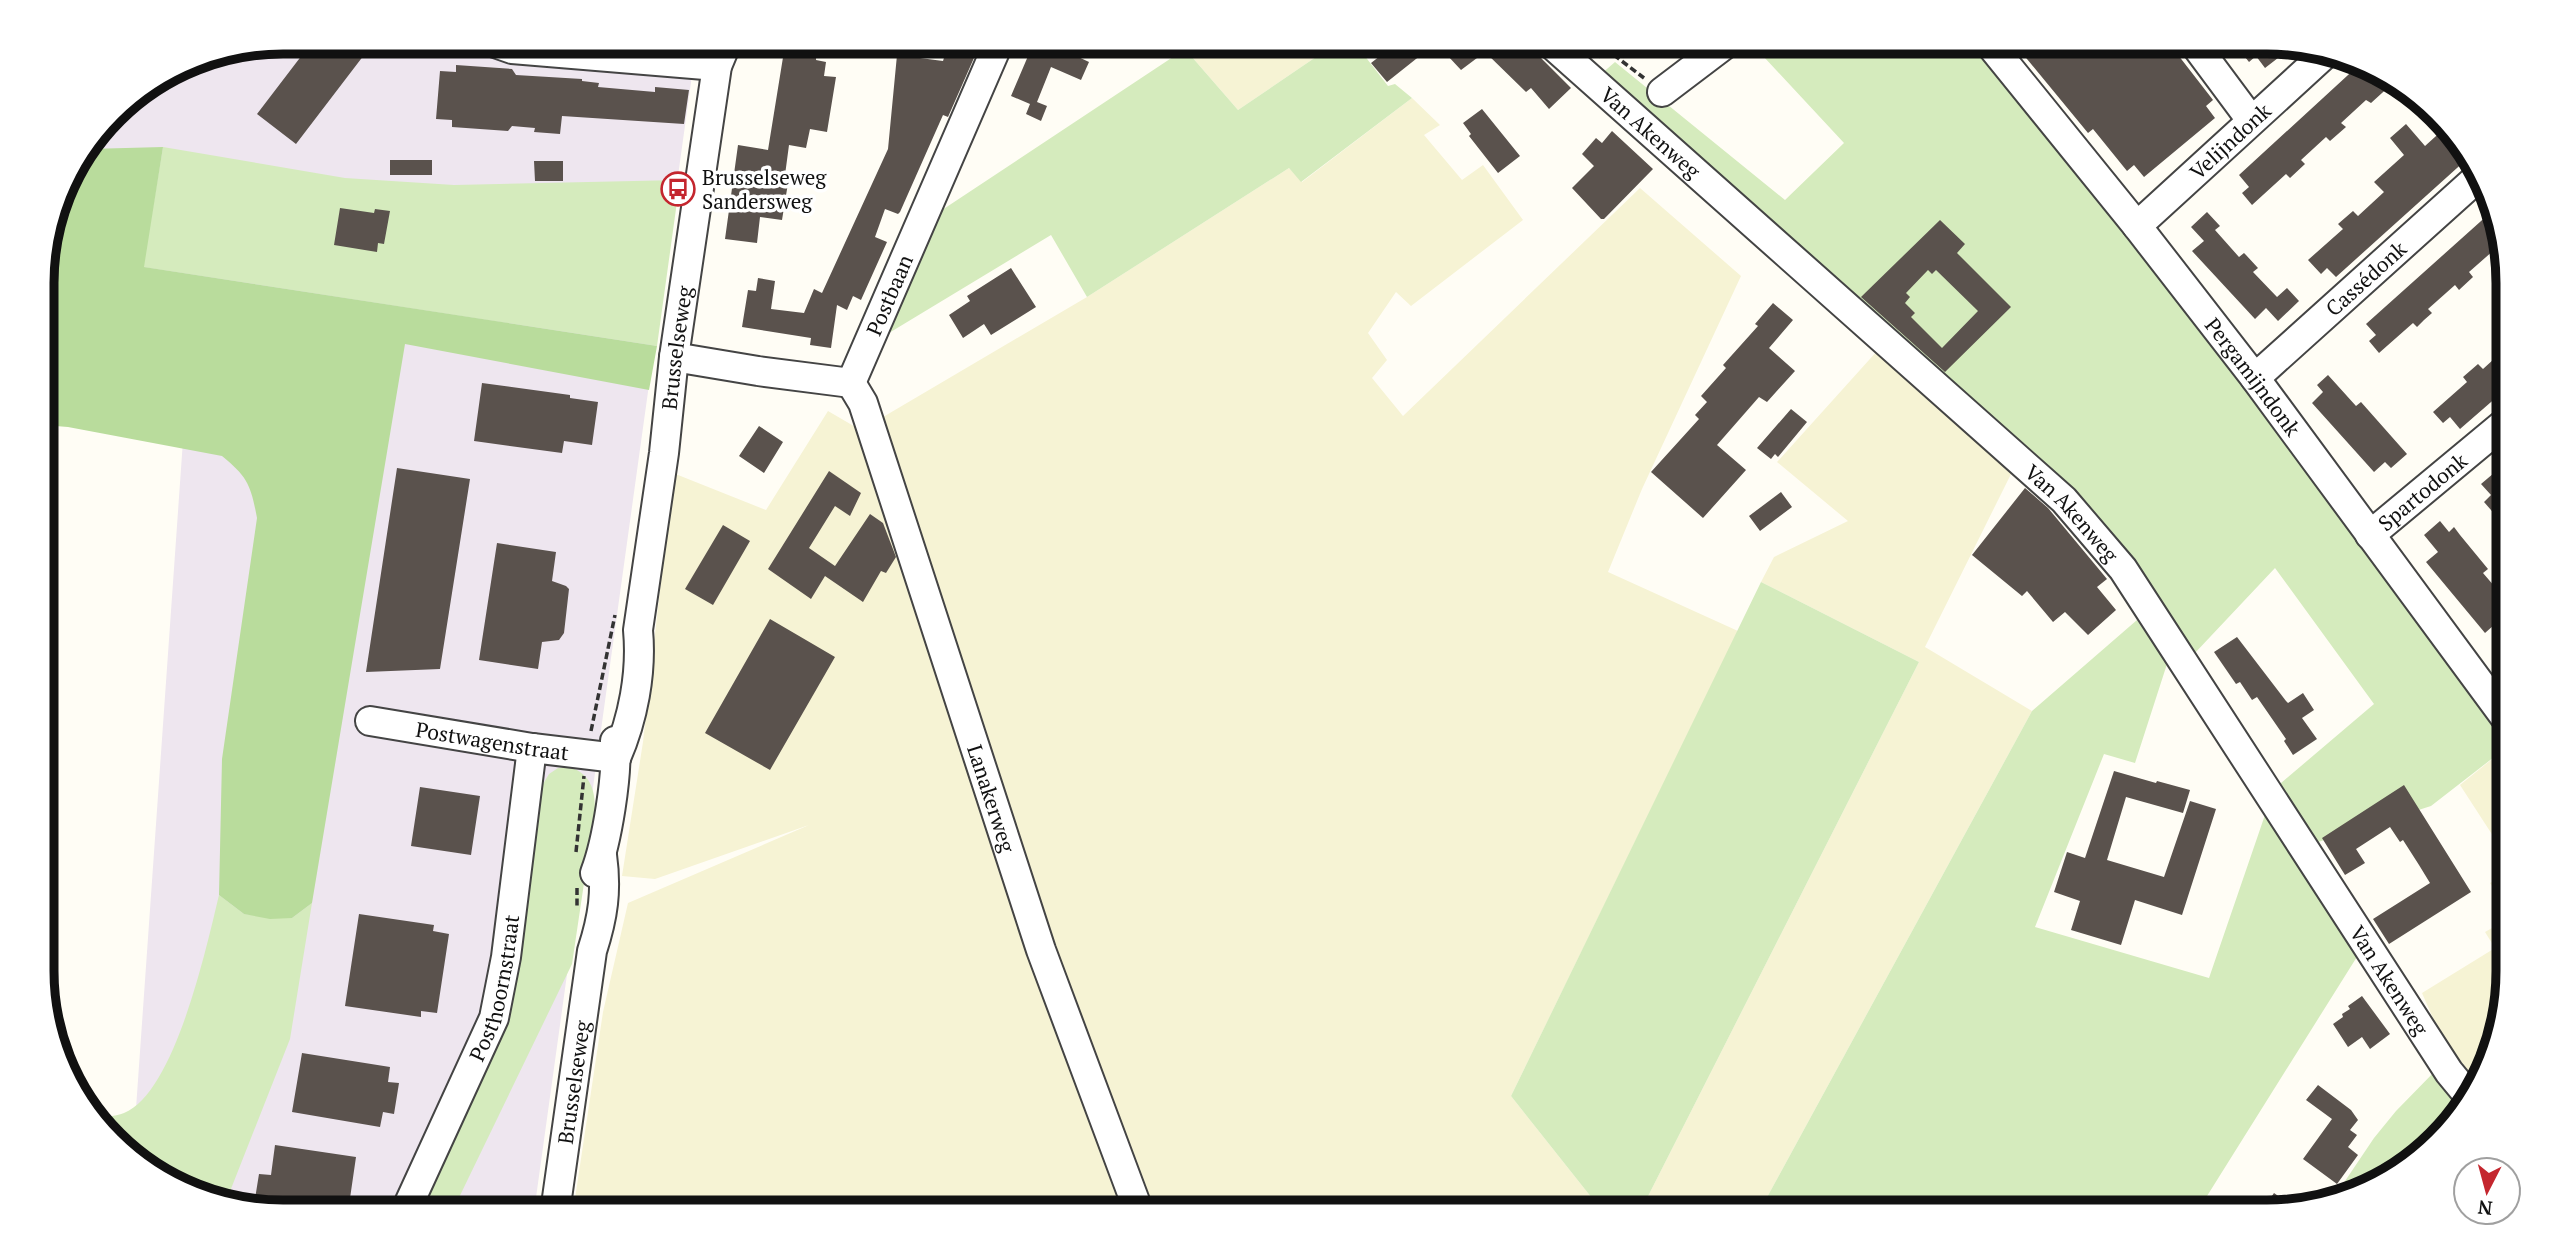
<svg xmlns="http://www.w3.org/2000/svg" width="2550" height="1254" font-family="'PT Serif',serif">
<rect width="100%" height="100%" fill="#fffdf5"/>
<!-- industrial -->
<path fill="#eee6ef" d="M283 42H473L516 55 693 68 534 1212H283L177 1187 133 1151 190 341 43 267 67 176 124 102 191 60Z"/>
<!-- farmland -->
<path fill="#f6f3d4" d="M1179 42H1338L1238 110Z
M1412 98 1440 125 1424 135 1462 180 1483 165 1523 220 1411 306 1396 292 1368 333 1387 360 1372 378 1403 416 1640 188 1741 276 1642 489 1608 572 1738 631 1511 1096 1603 1212H1149L1050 944 878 420 1087 297 1289 168 1302 182Z
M1878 350 2013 470 1925 647 2032 711 1759 1212H1640L1919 662 1761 582 1774 557 1848 521 1777 462Z
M828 411 864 432 1129 1212H573L603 1012 628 903 809 825 655 879 622 876 643 742 673 473 766 510Z
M2507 747 2508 859 2460 785Z
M2508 873V910L2490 883Z
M2508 919V971L2485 1068 2473 1077 2440 1034 2422 993 2495 948 2485 932Z"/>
<!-- green -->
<path fill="#d5ebbd" d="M1338 42H1354L1388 86 1395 84 1412 98 1301 182 1289 168 1087 297 1051 235 884 336 936 214 1185 49 1238 110Z
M1750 42H1973L2075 165 2335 502 2507 741V747L2431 806 2312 844 2274 789 2374 704 2275 568 2194 654 2106 531 1600 75 1615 62 1785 200 1844 143Z
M163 147 345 178 454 185 680 180 657 346 143 267Z
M1761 582 1919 662 1640 1212H1603L1511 1096Z
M2137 620 2167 664 2135 763 2104 754 2035 927 2209 978 2266 812 2360 952 2197 1212H1759L2032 711Z
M570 767C590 774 595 789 595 809L572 964 452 1212H417L511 1007 533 834 543 784 549 774 558 768Z
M219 895 244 914 292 918 312 903 290 1039 227 1199 177 1187 92 1118C101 1117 115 1117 124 1113 175 1093 207 945 219 895Z
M2439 1067 2465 1097 2400 1172 2337 1193 2374 1138 2396 1111Z"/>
<!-- forest -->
<path fill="#b9dc9c" d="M163 147 144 267 657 346 649 390 405 344 312 903 292 918 270 919 244 914 219 895 222 759 257 518C251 486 248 477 222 456L68 427 43 425V267L67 176 88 149Z"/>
<!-- building -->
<path fill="#5a524d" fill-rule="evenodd" d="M312 42H370L364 55 296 144 257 114Z
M799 42H817L816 60 826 62 824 76 836 77 827 132 810 129 806 148 789 145 785 175 789 177 782 220 760 217 757 243 725 239 738 145 768 150 785 45 799 47Z
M949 42H981L948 117 943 115 900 212 898 214 885 209 875 237 887 242 861 300 853 296 847 310 837 305 831 348 810 345 811 338 742 327 748 290 756 291 758 278 775 281 771 309 804 313 814 289 822 293 888 149 897 55 943 61Z
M1034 42H1077L1072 54 1089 62 1081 80 1051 67 1037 102 1047 106 1041 121 1026 114 1030 104 1011 96Z
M1398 42H1411L1421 55 1387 82 1371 63Z
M1462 42H1525L1571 88 1549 109 1531 88 1526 92 1485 52 1461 70 1447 55Z
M2013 42H2168L2213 100 2206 106 2215 118 2144 177 2134 165 2127 171 2093 129 2088 133Z
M2233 42H2267L2291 48 2265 68 2256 56 2249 62Z
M2360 64 2373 67 2393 83 2371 103 2366 100 2341 123 2346 127 2330 141 2326 137 2301 160 2305 164 2290 178 2286 174 2252 205 2242 193 2249 187 2239 175Z
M456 65 512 69 516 75 582 79V81L599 83 598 87 655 92V87L689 90 684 124 562 116 560 134 534 132 535 128 512 126 508 131 452 127V120L436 119 440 71 456 72Z
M1482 109 1520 156 1498 173 1469 136 1471 134 1463 123Z
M2406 124 2425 146 2446 127 2458 137 2467 159 2336 277 2327 268 2321 274 2308 260 2343 229 2338 224 2353 211 2358 216 2384 192 2374 182 2404 155 2390 138Z
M1612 131 1653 169 1604 219H1601L1572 188 1594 166 1582 154 1596 138 1602 143Z
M390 160H432V175H390Z
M534 161H563V181H535Z
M340 208 374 213 375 209 390 211 384 244 378 243 377 252 334 245Z
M2207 212 2220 226 2215 230 2239 257 2244 253 2246 255 2258 268 2253 272 2277 297 2287 288 2299 301 2278 321 2266 308 2255 319 2192 251 2204 241 2191 227Z
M2490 213 2502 243 2469 272 2473 277 2459 290 2455 285 2428 309 2432 313 2424 320 2417 327 2413 323 2379 353 2369 341 2376 335 2366 324Z
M1940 220 1965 244 1957 253 2011 307 1945 372 1861 297ZM1928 270 1932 274 1936 270 1978 311 1942 348 1911 317 1915 313 1905 303 1910 297 1906 293Z
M1011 268 1036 307 991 335 984 324 963 338 949 315 970 301 967 296Z
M1773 303 1793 320 1769 348 1795 371 1767 402 1759 397 1717 445 1746 470 1703 518 1651 472 1699 419 1695 415 1707 402 1701 396 1726 368 1723 365 1758 326 1755 324Z
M2506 348V389L2460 429 2450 417 2443 423 2433 412 2467 382 2463 377 2478 364 2483 369Z
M2328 375 2356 406 2361 402 2407 454 2391 468 2385 462 2374 472 2312 403 2323 392 2317 385Z
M482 383 570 395V398L598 402 592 445 564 441 562 453 474 441Z
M1791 409 1807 422 1778 457 1775 454 1771 459 1757 448Z
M759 426 783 442 764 473 739 456Z
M2507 462V513L2505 512 2498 518 2484 502 2491 495 2481 484Z
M397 468 470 479 440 669 366 672Z
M829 471 861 493 850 516 835 506 809 548 835 566 870 514 883 523 896 557 886 573 881 571 863 602 825 576 811 599 768 569Z
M2025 488 2048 508 2107 579 2097 587 2116 610 2088 635 2065 612 2053 622 2027 591 2022 596 1972 555Z
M1781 492 1792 507 1760 531 1749 516Z
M2440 521 2449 532 2454 527 2460 535 2488 569 2483 573 2507 601V641L2494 625 2485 633 2426 562 2438 552 2424 535Z
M723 525 750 541 713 605 685 589Z
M497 543 556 552 552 581 566 586 569 589 564 633 559 640 542 642 538 669 479 660Z
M770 619 835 657 770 770 705 733Z
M2237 637 2286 701 2288 703 2303 693 2314 710 2302 718 2317 739 2293 755 2284 741 2286 739 2257 697 2252 700 2240 682 2236 684 2214 652Z
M2114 771 2156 783 2157 781 2190 790 2183 813 2126 797 2107 860 2164 877 2190 801 2216 809 2182 915 2135 900 2121 945 2071 930 2080 901 2054 892 2067 852 2085 858Z
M2404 785 2471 892 2389 944 2373 919 2430 883 2419 865 2403 840 2400 842 2390 827 2356 849 2365 863 2345 875 2322 838Z
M420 787 480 796 471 855 411 846Z
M359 914 434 925 433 931 449 934 437 1013 421 1011V1017L345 1006Z
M2362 996 2390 1034 2370 1049 2362 1037 2348 1047 2333 1024 2343 1017 2342 1014 2350 1009 2348 1006Z
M302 1053 390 1067 388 1082 399 1083 394 1114 383 1112 380 1127 292 1112Z
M2318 1085 2351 1110 2358 1120 2350 1130 2357 1135 2348 1147 2358 1155 2337 1184 2303 1159 2332 1119 2306 1100Z
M275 1145 356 1157 348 1212H291L254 1205 259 1174 271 1175Z
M2274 1193 2294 1207 2282 1212H2261Z"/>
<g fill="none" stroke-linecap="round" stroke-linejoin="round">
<defs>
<g id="minor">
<path d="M492 42 512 49 717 66"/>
<path id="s1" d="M1549 42 2064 500 2123 569 2449 1072 2468 1095"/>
<path id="s2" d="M1988 42 2137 226 2255 378 2507 720"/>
<path d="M2193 42 2251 120"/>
<path d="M1662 92 1728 42"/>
<path id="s3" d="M2137 226 2324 55"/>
<path d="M674 357 758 371 851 383"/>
<path id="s4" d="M2255 378 2476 179"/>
<path id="s5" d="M851 383 863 403 1041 950 1139 1212"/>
<path id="s6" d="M851 383 999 42"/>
<path id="s7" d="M2370 535 2506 422"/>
<path id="s8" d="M370 721 532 748 616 758"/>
<path id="s9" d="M616 758C633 719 642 673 638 630L664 453 674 357 717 66 727 42"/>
<path d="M595 873C607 842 618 774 615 741"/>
<path id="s10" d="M405 1212 494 1018 506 957 532 748"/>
<path id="s11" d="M555 1212 592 951C603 917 607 891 602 855"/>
</g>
</defs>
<!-- minor casing -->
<use href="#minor" stroke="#444" stroke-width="32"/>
<!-- path -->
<path stroke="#333" stroke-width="3.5" stroke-dasharray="7 3.5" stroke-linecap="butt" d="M1598 57 1606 49 1644 78
M591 731 615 615
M576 852 584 776
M577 888V908"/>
<!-- minor -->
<use href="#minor" stroke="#fff" stroke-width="28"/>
</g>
<!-- icons -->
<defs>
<symbol id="bus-ring" viewBox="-11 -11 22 22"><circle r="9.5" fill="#fff" stroke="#c4262e" stroke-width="1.5"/><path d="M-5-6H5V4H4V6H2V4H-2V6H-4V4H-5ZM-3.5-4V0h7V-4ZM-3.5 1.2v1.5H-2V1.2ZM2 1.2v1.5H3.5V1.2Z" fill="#c4262e"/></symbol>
</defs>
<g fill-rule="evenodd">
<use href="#bus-ring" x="659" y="170" width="38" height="38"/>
</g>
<g text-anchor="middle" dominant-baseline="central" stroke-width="7" stroke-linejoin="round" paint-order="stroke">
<!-- street labels -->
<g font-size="21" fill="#111" stroke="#fff">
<text stroke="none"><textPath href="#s1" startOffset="136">Van Akenweg</textPath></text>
<text stroke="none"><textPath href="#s3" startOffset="126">Velijndonk</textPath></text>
<text stroke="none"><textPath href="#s4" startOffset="149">Cassédonk</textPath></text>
<text stroke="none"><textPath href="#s6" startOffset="96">Postbaan</textPath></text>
<text stroke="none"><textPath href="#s9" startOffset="416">Brusselseweg</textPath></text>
<text stroke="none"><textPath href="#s2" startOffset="427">Pergamijndonk</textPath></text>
<text stroke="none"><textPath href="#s7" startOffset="68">Spartodonk</textPath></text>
<text stroke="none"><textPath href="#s1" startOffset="704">Van Akenweg</textPath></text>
<text stroke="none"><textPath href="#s8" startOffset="124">Postwagenstraat</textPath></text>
<text stroke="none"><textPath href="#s5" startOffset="439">Lanakerweg</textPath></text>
<text stroke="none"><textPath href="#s1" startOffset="1270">Van Akenweg</textPath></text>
<text stroke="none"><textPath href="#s10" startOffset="243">Posthoornstraat</textPath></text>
<text stroke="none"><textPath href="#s11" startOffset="131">Brusselseweg</textPath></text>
</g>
<!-- poi labels -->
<g font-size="21" fill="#111" stroke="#fff" text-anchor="start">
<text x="702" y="177">Brusselseweg<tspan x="702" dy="24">Sandersweg</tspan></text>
</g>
</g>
<!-- crop -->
<path d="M0 0H2550V1254H0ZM283 54H2267A229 229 0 0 1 2496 283V971A229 229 0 0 1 2267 1200H283A229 229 0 0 1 54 971V283A229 229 0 0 1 283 54Z" fill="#fff" fill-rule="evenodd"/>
<path fill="none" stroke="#111" stroke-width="9" d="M283 54H2267A229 229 0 0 1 2496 283V971A229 229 0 0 1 2267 1200H283A229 229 0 0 1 54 971V283A229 229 0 0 1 283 54Z"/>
<!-- north arrow -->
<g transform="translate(2487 1191) rotate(186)"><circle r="33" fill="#ffffff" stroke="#a0a0a0" stroke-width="2"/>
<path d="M0-5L12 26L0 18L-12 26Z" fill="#c4262e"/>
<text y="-10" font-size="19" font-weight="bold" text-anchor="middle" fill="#111111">N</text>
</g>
</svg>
